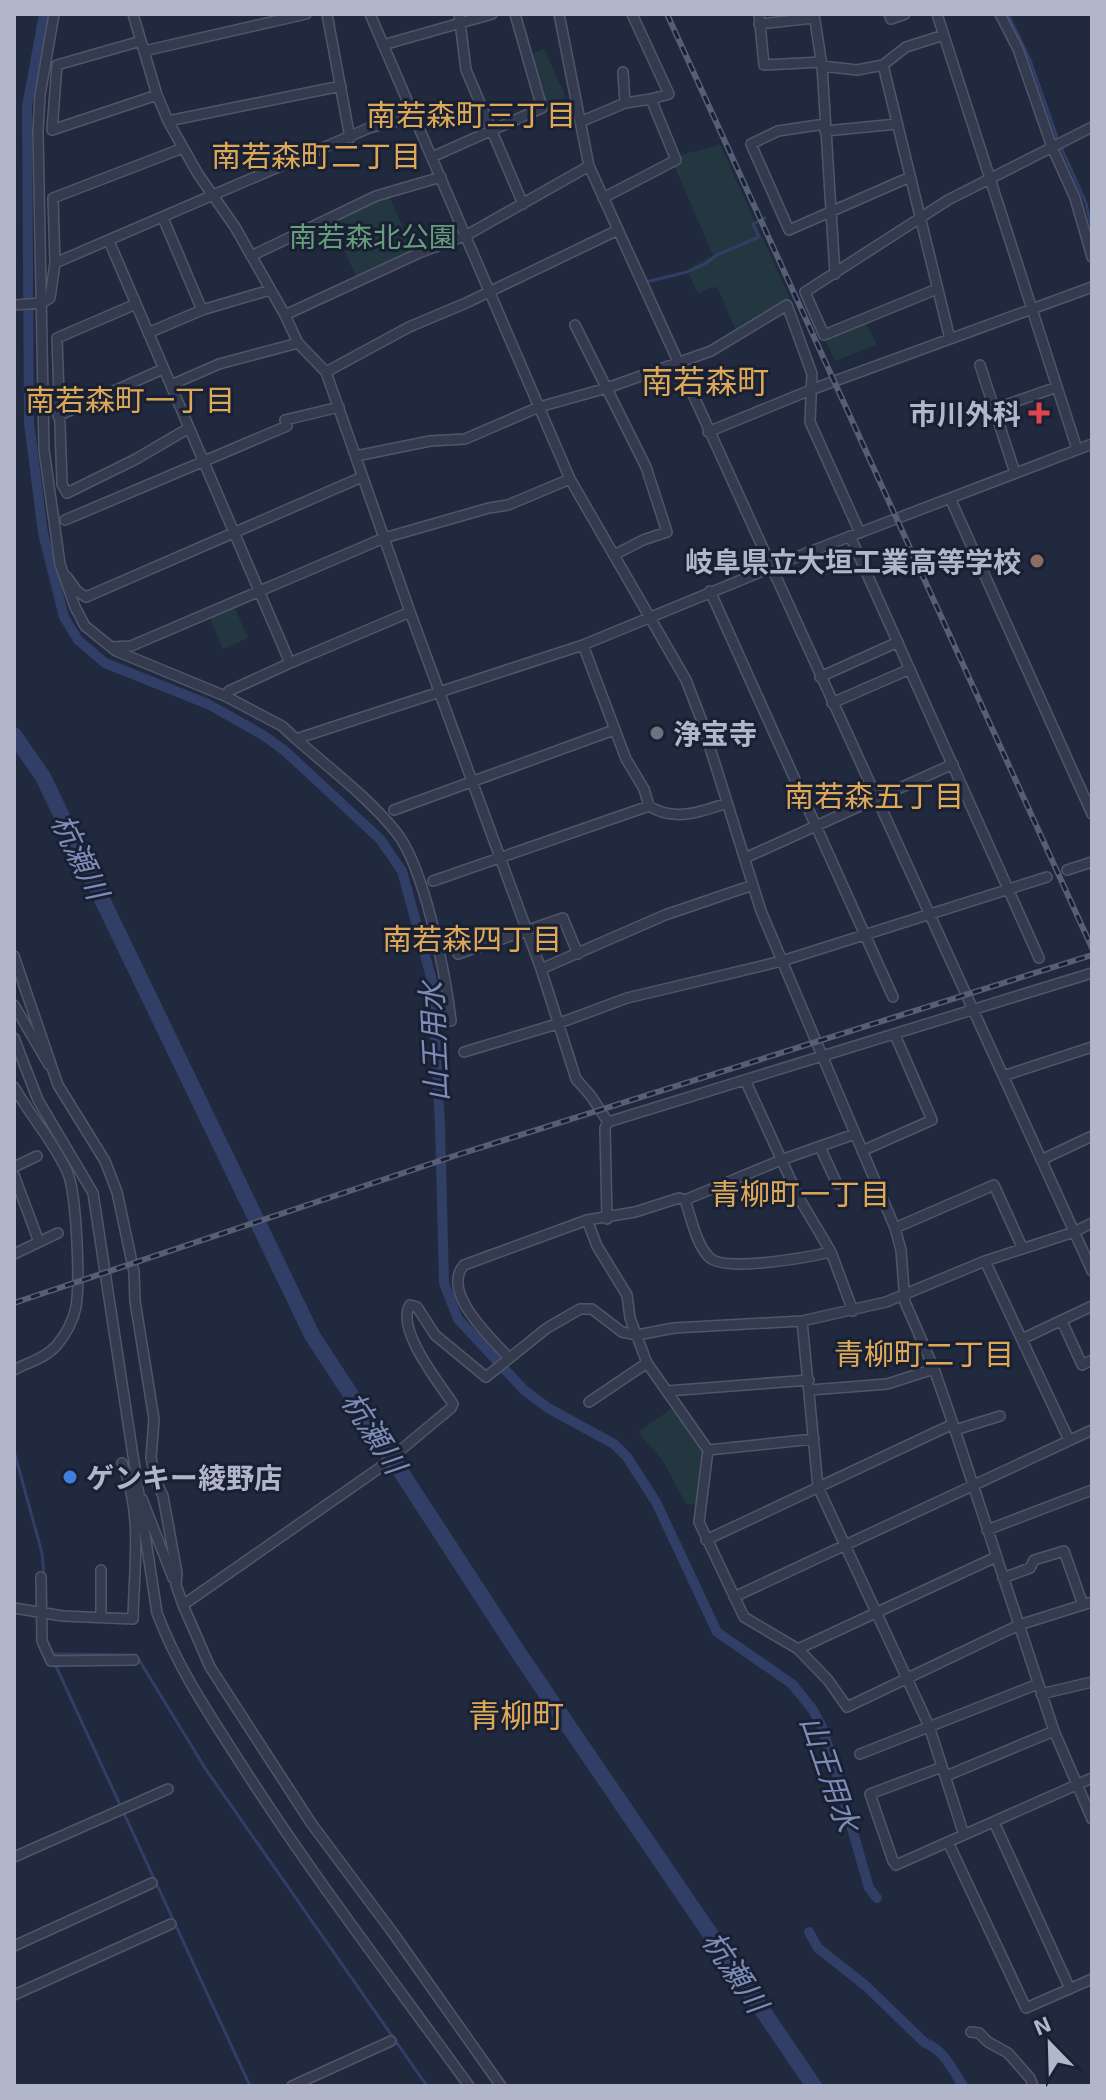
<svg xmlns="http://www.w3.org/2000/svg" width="1106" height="2100" font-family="'Exo 2','Noto Sans JP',sans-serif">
<rect width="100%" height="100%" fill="#21293f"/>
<!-- green -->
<path fill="#233740" d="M544 49 566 97 546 106 531 54Z
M720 145 790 298 736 331 718 288 712 287 698 294 687 270 713 255 674 165 680 162V155Z
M389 196 413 250 356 277 332 222Z
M865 321 877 345 835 361 824 337Z
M234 606 248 638 223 649 209 616Z
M674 1407 706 1451 697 1505 686 1504 663 1461 638 1432Z"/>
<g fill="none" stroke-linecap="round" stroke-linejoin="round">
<!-- stream -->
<path stroke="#313e65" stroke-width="3" d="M1008 14 1030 60 1058 140
M1061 147 1086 203 1092 230
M646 282 687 272 705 264 717 255 759 237 753 224 765 218
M14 1451 42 1553 44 1575
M51 1654 136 1655 205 1768 427 2086
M54 1662 250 2086"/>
<!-- canal -->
<path stroke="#313e65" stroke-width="10" d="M44 14 27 107 29 423 43 533 64 617 78 640 105 663 208 704 263 735 285 751 380 839 402 871 432 981 440 1125 444 1283 458 1319 524 1390 548 1408 614 1444 627 1457 656 1502 717 1632 792 1684 813 1710 822 1727 836 1772 869 1888 877 1898
M809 1932 818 1948 866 1986 925 2043C943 2049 953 2070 963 2086"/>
<!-- river -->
<path stroke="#313e65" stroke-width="16" d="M14 735 43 777 312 1335 522 1658 814 2086"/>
<defs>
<path id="minor" d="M54 14 40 95 38 131 44 450 60 564 75 607 85 626 116 651 225 696 282 726 296 739 583 645 809 552 1092 444
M133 14 157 95 168 121 198 174 235 227 285 315 298 343 326 372 410 612 541 969 576 1079 591 1096 608 1122 605 1128 607 1219
M327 14 350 138
M370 14 570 479 686 680 701 719 761 911 895 1228 901 1250 905 1302 934 1369 953 1424 1054 1731 1092 1819
M459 14 466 70 523 204
M559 14 589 166 1092 1271
M632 14 669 94 651 99
M759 14 764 65 821 62
M814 14 822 66 835 274
M889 14 891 19 905 14
M937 14 1077 449
M1000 14 1018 49 1052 147 1075 198 1092 257
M759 24 814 18
M141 41 57 65 52 130 157 95
M383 45 492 14
M144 51 306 14
M883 65 950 339
M822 66 857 70 883 65 906 47 944 35
M623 72 625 103
M168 121 341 86
M580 122 625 103 651 99 676 160 603 198
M825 124 778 131 751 144 789 230 910 177
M825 131 897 124
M432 157 542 108 515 14
M163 218 202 310
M109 241 290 663 410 612
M251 256 376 196 441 177
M55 263 369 128 414 117
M937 289 824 335 805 292 948 200 1092 127
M136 304 57 338 62 484 67 493 136 459 189 428
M14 305 42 303 50 298 55 263 53 198 183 148
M285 315 419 253 467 235 589 166
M575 325 646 467 667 532 643 540 614 555
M148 333 202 310 270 290
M980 365 1015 473
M326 372 409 327 466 303 618 230
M171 385 219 364 298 343
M994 409 1057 387
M58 416 163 369
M708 432 813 389 1092 287
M356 456 430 441 465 439 539 407 607 388 711 351 787 305 812 374 810 422 860 533
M950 498 1092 814
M65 520 287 426 285 420 339 407
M850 536 1039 958
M67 577 77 591 86 597 362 477
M710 591 893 997
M583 645 626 759 644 789 649 806
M111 647 131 646 384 538 489 508 508 505 570 479
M820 677 898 642
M225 696 229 691 290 663
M832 703 910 669
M296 739C329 768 368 797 396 832 424 866 446 976 451 1021
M394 810 614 730
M745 858 953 764
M1067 870 1092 862
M433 881 649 806C674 822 701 812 727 803
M458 954 563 918 578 954
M14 956 58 1085 105 1161 117 1192 134 1272 135 1301 154 1419 151 1458 156 1481 163 1496 177 1573 176 1585 183 1605 210 1667 311 1823 393 1933 501 2086
M541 969 665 915 753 885
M14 1005 49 1065
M14 1038 38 1100 93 1193 157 1613C178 1669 211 1717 243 1767 313 1877 393 1980 469 2086
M464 1052 557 1024 627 998 782 961 1047 877
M1003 1076 1092 1047
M746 1082 799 1198 831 1252 853 1311
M14 1087C30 1115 53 1141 67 1171 77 1193 80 1282 76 1307 73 1321 66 1334 57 1345 46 1358 29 1362 14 1370
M608 1122 1092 973
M820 1147 837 1184
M862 1151 932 1120 895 1035
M1041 1160 1092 1136
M14 1167 37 1156
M14 1175 39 1242
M587 1220 597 1246 627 1295 630 1318 647 1363 708 1450 699 1522 744 1617 798 1649 828 1680 847 1707 1019 1625 1092 1602
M895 1228 994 1185 1022 1247
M831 1252C809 1257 724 1273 709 1257 696 1244 691 1217 685 1200L781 1160 855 1134
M14 1254 58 1233
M985 1261 1069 1440
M802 1321 818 1487 929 1726 964 1835
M1062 1321 1082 1365 1092 1360
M1022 1339 1092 1306
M509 1358C492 1339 440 1292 464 1265L587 1220 635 1212 679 1198 685 1200
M810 1390 887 1384 934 1369
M667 1391 809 1380
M589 1402 647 1363
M955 1430 1000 1416
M708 1450 814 1439
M142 1499 173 1578
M987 1530 1092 1490
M706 1540 953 1424
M41 1577 42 1641 51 1661 134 1660
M1003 1578 1030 1568 1034 1560 1064 1551 1083 1605
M734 1597 1092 1430
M183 1605 378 1469 451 1408 453 1404C440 1384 395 1329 410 1305L417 1307 435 1335 486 1377 547 1328 580 1309H592L622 1332 637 1335 674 1328 802 1321 886 1302 985 1261 1074 1232 1092 1223
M14 1608 63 1616 133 1619C134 1567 143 1513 122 1463
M101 1618V1570
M798 1649 996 1557
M1041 1694 1092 1682
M860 1754 1038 1684
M942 1767 870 1794 893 1861 896 1865 1092 1778
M946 1776 1054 1731
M994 1822 1070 1989
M948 1842 1026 2008 1092 1979
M14 1857 168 1789
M14 1946 152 1883
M14 1995 171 1924
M971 2032 979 2033 988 2042 1008 2053 1030 2078 1033 2086
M292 2086 391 2041"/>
</defs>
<!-- minor casing -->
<use href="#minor" stroke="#505669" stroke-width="12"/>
<!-- minor -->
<use href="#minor" stroke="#353b4e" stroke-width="9"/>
<defs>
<path id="rail" d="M667 14 1092 948
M14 1303 460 1154 1092 955"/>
</defs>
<!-- rail casing -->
<use href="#rail" stroke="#575e76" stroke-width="6"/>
<!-- rail -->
<use href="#rail" stroke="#1a2033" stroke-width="3" stroke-dasharray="9" stroke-linecap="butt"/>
</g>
<!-- markers -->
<path fill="#e0444e" stroke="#1a2033" stroke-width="3" d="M1035 401h8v8h8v8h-8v8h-8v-8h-8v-8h8z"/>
<circle fill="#8d6e63" stroke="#1a2033" stroke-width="3" cx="1037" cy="561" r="8"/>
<circle fill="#6b7280" stroke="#1a2033" stroke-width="3" cx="657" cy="733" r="8"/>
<circle fill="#3f7fe0" stroke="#1a2033" stroke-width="3" cx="70" cy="1477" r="8"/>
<g text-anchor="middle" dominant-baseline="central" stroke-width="6" stroke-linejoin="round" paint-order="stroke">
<!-- park labels -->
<g font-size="28" fill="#669d7c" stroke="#1a2033">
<text x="373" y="236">南若森北公園</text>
</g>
<!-- poi labels -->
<g font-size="28" font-weight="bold" fill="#b1b6ca" stroke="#1a2033" text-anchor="end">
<text x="1021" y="413">市川外科</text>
<text x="1021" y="561">岐阜県立大垣工業高等学校</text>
<text x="673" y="733" text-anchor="start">浄宝寺</text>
<text x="86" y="1477" text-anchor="start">ゲンキー綾野店</text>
</g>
<!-- neighbourhood labels -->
<g font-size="30" fill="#dea957" stroke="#1a2033">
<text x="471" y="114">南若森町三丁目</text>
<text x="316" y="155">南若森町二丁目</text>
<text x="130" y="399">南若森町一丁目</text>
<text x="874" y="795">南若森五丁目</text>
<text x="472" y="938">南若森四丁目</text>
<text x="800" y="1193">青柳町一丁目</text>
<text x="924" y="1353">青柳町二丁目</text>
</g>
<!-- water labels -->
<g font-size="30" font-style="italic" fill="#7d8cb8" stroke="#1a2033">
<text transform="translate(81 856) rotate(64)">杭瀬川</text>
<text transform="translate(433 1042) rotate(-93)">山王用水</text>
<text transform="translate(375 1432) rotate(57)">杭瀬川</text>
<text transform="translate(831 1773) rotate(71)">山王用水</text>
<text transform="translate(736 1971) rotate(56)">杭瀬川</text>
</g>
<!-- quarter labels -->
<g font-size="32" fill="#dea957" stroke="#1a2033">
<text x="705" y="380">南若森町</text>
<text x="516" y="1714">青柳町</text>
</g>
</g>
<!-- border -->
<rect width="1106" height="2100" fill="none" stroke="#b1b6ca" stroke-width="32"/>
<!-- north arrow -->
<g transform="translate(1050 2044) rotate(337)" stroke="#1a2033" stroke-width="6" paint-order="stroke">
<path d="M0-6L14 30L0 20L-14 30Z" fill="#b1b6ca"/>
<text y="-12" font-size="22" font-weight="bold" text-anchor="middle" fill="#b1b6ca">N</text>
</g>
</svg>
